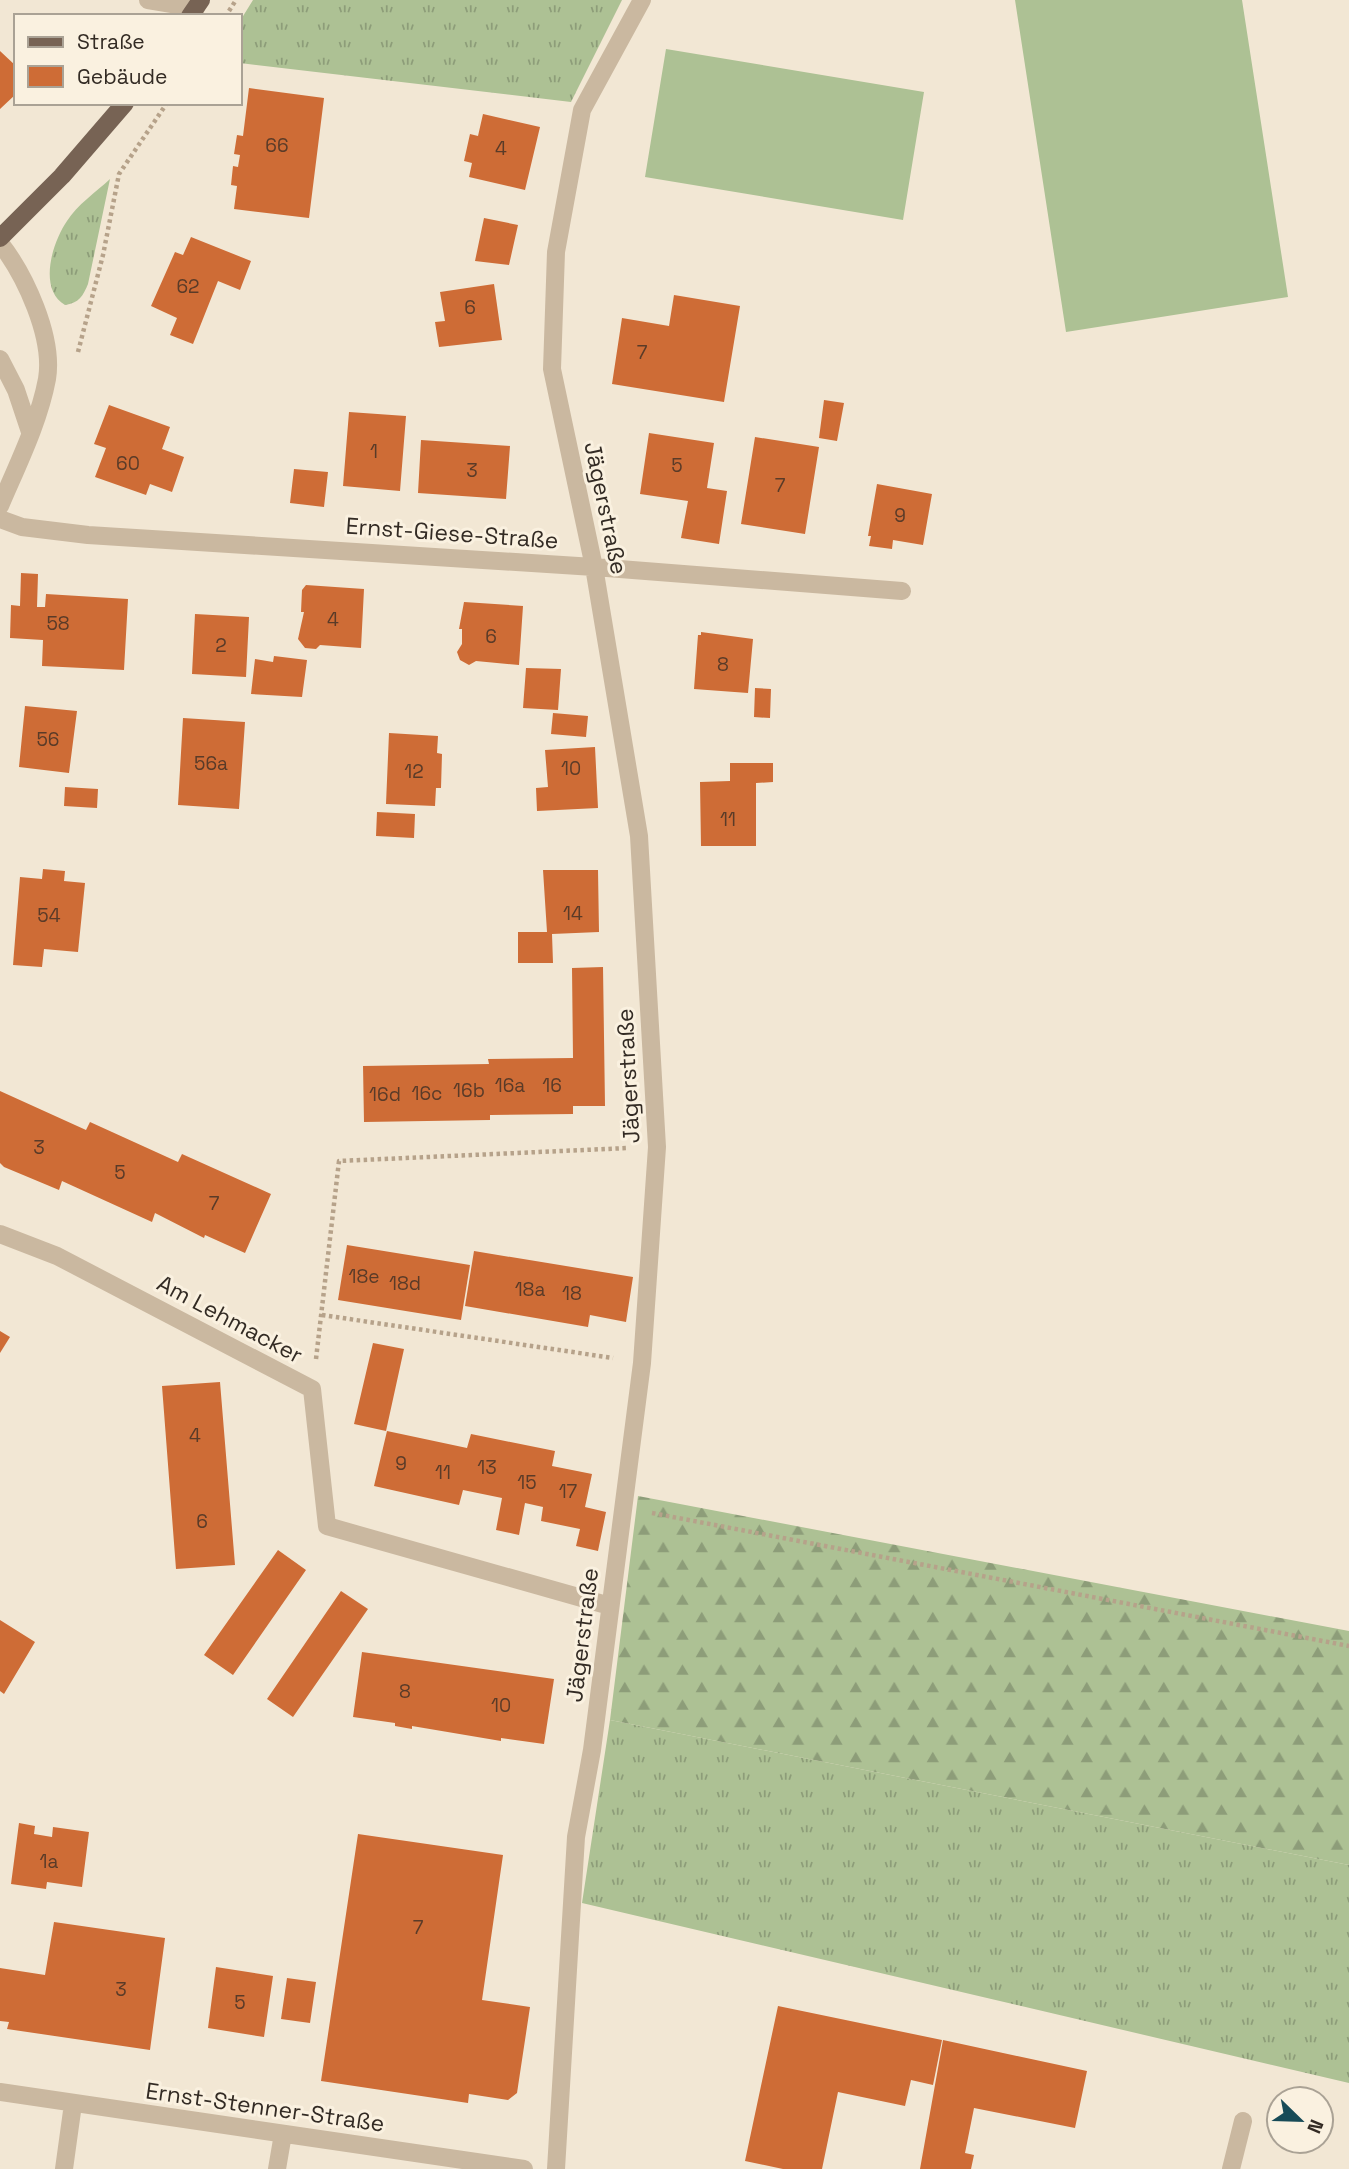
<svg xmlns="http://www.w3.org/2000/svg" width="1349" height="2169" font-family="'Space Grotesk',sans-serif">
<defs>
<pattern id="grass-tufts" width="24" height="20" patternUnits="userSpaceOnUse" patternTransform="scale(1.75)"><rect width="24" height="20" fill="#adc194"/><path d="M3 7l-1-3M5 7V3M7 7l1-3M15 17l-1-3M17 17v-4M19 17l1-3" fill="none" stroke="#8d9d79"/></pattern>
<pattern id="forest-firs" width="22" height="20" patternUnits="userSpaceOnUse" patternTransform="scale(1.75)"><rect width="22" height="20" fill="#adc194"/><path d="M5 1l3.5 6h-7zM16 11l3.5 6h-7z" fill="#8d9d79"/></pattern>
</defs>
<rect width="100%" height="100%" fill="#f2e7d4"/>
<!-- grass -->
<path fill="url(#grass-tufts)" d="M253 0H622L571 102 240 63V21Z
M110 179 88 284C83 296 79 303 65 305 38 289 52 243 67 221 77 205 96 192 110 179Z
M610 1720 1349 1865V2083L582 1903Z"/>
<!-- forest -->
<path fill="url(#forest-firs)" d="M638 1496 1349 1631V1865L610 1720Z"/>
<!-- pitch -->
<path fill="#adc194" d="M1015 0H1242L1288 297 1066 332Z
M666 49 924 92 903 220 645 177Z"/>
<!-- building -->
<path fill="#ce6c36" d="M0 51 16 66V94L0 109Z
M249 88 324 98 309 218 234 209 237 186 231 185 233 166 238 167 240 155 234 154 237 135 243 136Z
M483 114 540 127 525 190 469 177 472 163 464 161 470 134 478 136Z
M484 218 518 225 509 265 475 261Z
M191 237 251 261 240 290 218 281 193 344 170 335 177 318 151 306 175 252 183 255Z
M494 284 502 340 439 347 435 322 445 321 440 292Z
M674 295 740 306 724 402 612 384 622 318 669 326Z
M824 400 844 403 837 441 819 438Z
M109 405 170 427 162 449 184 457 172 492 150 484 146 495 95 477 106 448 94 444Z
M349 412 406 416 400 491 343 486Z
M649 433 714 443 707 488 727 491 719 544 681 538 688 501 640 494Z
M755 437 819 447 805 534 741 524Z
M421 440 510 446 506 499 418 493Z
M294 469 328 472 324 507 290 503Z
M877 484 932 494 923 545 893 540 892 549 869 546 871 536H868Z
M21 573 38 574 37 607H45L46 594 128 599 124 670 42 666 43 640 10 638 11 605 20 606Z
M306 585 364 589 361 648 320 645 316 649 305 648 298 639 304 612H301L302 590Z
M464 602 523 606 519 665 476 661 469 665 460 660 457 652 462 644V629H459Z
M195 614 249 617 246 677 192 674Z
M701 632 753 639 748 693 694 689 698 635H701Z
M274 656 307 660 302 697 251 694 255 659 273 662Z
M526 668 561 669 558 710 523 708Z
M755 688 771 689 770 718 754 717Z
M25 706 77 711 69 773 19 767Z
M553 713 588 716 586 737 551 734Z
M183 718 245 722 239 809 178 805Z
M389 733 438 736 437 753 442 754 441 788H436L435 806 386 804Z
M595 747 598 808 537 811 536 788 548 787 545 750Z
M730 763H773V782L756 783V846H701L700 782 730 781Z
M65 787 98 789 97 808 64 806Z
M377 812 415 814 414 838 376 836Z
M43 869 65 871 64 881 85 883 78 952 44 949 42 967 13 965 20 877 42 879Z
M543 870H598L599 932 552 934 553 963H518V932H547Z
M603 967 605 1106H573V1114L490 1115V1120L364 1122 363 1066 489 1064 488 1059 573 1058 572 968Z
M0 1091 86 1130 90 1122 178 1162 182 1154 271 1194 245 1253 205 1235 204 1238 155 1213 152 1222 62 1181 59 1190 4 1167 0 1163Z
M347 1245 470 1265 461 1320 338 1300Z
M474 1251 633 1277 626 1322 590 1315 588 1327 465 1306Z
M0 1331 10 1337 0 1353Z
M373 1343 404 1349 386 1431 354 1424Z
M220 1382 235 1565 176 1569 162 1386Z
M387 1431 467 1448 471 1434 555 1451 552 1466 592 1474 585 1507 606 1512 598 1551 576 1546 580 1529 541 1521 543 1507 525 1503 519 1535 496 1530 502 1498 463 1490 459 1505 374 1486Z
M278 1550 306 1570 233 1675 204 1655Z
M341 1591 368 1609 293 1717 267 1699Z
M0 1620 35 1642 4 1694 0 1691Z
M362 1652 554 1679 544 1744 501 1738V1741L412 1726V1729L395 1726V1723L353 1717Z
M19 1823 35 1826 34 1834 52 1837 53 1827 89 1832 82 1887 47 1882 46 1889 11 1884Z
M358 1834 503 1855 482 2000 530 2007 517 2093 508 2100 469 2094 468 2103 321 2081Z
M54 1922 165 1938 150 2050 7 2029 9 2022 0 2021V1968L45 1975Z
M216 1967 273 1976 264 2037 208 2028Z
M287 1978 316 1982 310 2023 281 2019Z
M778 2006 942 2040 933 2085 911 2080 905 2106 838 2092 822 2169H783L745 2161Z
M943 2040 1087 2071 1075 2128 974 2108 965 2153 974 2155 971 2169H920Z"/>
<g fill="none" stroke-linecap="round" stroke-linejoin="round">
<!-- path -->
<path stroke="#b6a28a" stroke-width="4.5" stroke-dasharray="3.5 3.5" stroke-linecap="butt" d="M229 11 236 0
M78 352 103 255 119 174 167 103
M322 1315 613 1358
M316 1359 339 1161 628 1148
M652 1513 1349 1646"/>
<!-- minor -->
<path stroke="#cab8a0" stroke-width="18" d="M148 0 196 8
M0 243C25 275 54 337 47 379 39 422 17 466 0 506
M0 359 16 390 30 432
M0 519 22 527 88 535 594 567 902 591
M0 1234 57 1256 312 1389 327 1526 610 1606
M0 2092 524 2169
M64 2169 73 2104
M277 2169 283 2134
M556 2169 576 1837 592 1750 642 1363 657 1147 639 836 594 567 552 369 556 252 582 110 642 0
M1231 2169 1243 2121"/>
<!-- major -->
<path stroke="#776354" stroke-width="18" d="M190 16 201 0
M0 238 62 176 125 103"/>
</g>
<g text-anchor="middle" dominant-baseline="central" stroke-width="6" stroke-linejoin="round" paint-order="stroke">
<!-- number labels -->
<g font-size="19" fill="#5a3b28">
<text x="277" y="145">66</text>
<text x="501" y="148">4</text>
<text x="188" y="286">62</text>
<text x="470" y="307">6</text>
<text x="642" y="352">7</text>
<text x="374" y="451">1</text>
<text x="128" y="463">60</text>
<text x="677" y="465">5</text>
<text x="472" y="470">3</text>
<text x="780" y="485">7</text>
<text x="900" y="515">9</text>
<text x="333" y="619">4</text>
<text x="58" y="623">58</text>
<text x="491" y="636">6</text>
<text x="221" y="645">2</text>
<text x="723" y="664">8</text>
<text x="48" y="739">56</text>
<text x="211" y="763">56a</text>
<text x="571" y="768">10</text>
<text x="414" y="771">12</text>
<text x="728" y="819">11</text>
<text x="573" y="913">14</text>
<text x="49" y="915">54</text>
<text x="510" y="1085">16a</text>
<text x="552" y="1085">16</text>
<text x="469" y="1090">16b</text>
<text x="427" y="1093">16c</text>
<text x="385" y="1094">16d</text>
<text x="39" y="1147">3</text>
<text x="120" y="1172">5</text>
<text x="214" y="1203">7</text>
<text x="364" y="1276">18e</text>
<text x="405" y="1283">18d</text>
<text x="530" y="1289">18a</text>
<text x="572" y="1293">18</text>
<text x="195" y="1435">4</text>
<text x="401" y="1463">9</text>
<text x="487" y="1467">13</text>
<text x="443" y="1472">11</text>
<text x="527" y="1482">15</text>
<text x="568" y="1491">17</text>
<text x="202" y="1521">6</text>
<text x="405" y="1691">8</text>
<text x="501" y="1705">10</text>
<text x="49" y="1861">1a</text>
<text x="418" y="1927">7</text>
<text x="121" y="1989">3</text>
<text x="240" y="2002">5</text>
</g>
<!-- street labels -->
<g font-size="23" fill="#332b24" stroke="#faf1e0">
<text transform="translate(606 508) rotate(78)">Jägerstraße</text>
<text transform="translate(452 533) rotate(4)">Ernst-Giese-Straße</text>
<text transform="translate(628 1076) rotate(-93)">Jägerstraße</text>
<text transform="translate(230 1319) rotate(28)">Am Lehmacker</text>
<text transform="translate(582 1635) rotate(-83)">Jägerstraße</text>
<text transform="translate(265 2107) rotate(8)">Ernst-Stenner-Straße</text>
</g>
</g>
<!-- legend -->
<rect x="14" y="14" width="228" height="91" fill="#faf1e0" stroke="#aaa295" stroke-width="2"/>
<rect x="28" y="37" width="35" height="10" fill="#776354" stroke="#aaa295" stroke-width="2"/>
<text x="77" y="49" font-size="21" fill="#332b24">Straße</text>
<rect x="28" y="66" width="35" height="21" fill="#ce6c36" stroke="#aaa295" stroke-width="2"/>
<text x="77" y="84" font-size="21" fill="#332b24">Gebäude</text>
<!-- north arrow -->
<g transform="translate(1300 2120) rotate(113)"><circle r="33" fill="#faf1e0" stroke="#aaa295" stroke-width="2"/>
<path d="M0-5L12 26L0 18L-12 26Z" fill="#174b57"/>
<text y="-10" font-size="19" font-weight="bold" text-anchor="middle" fill="#332b24">N</text>
</g>
</svg>
